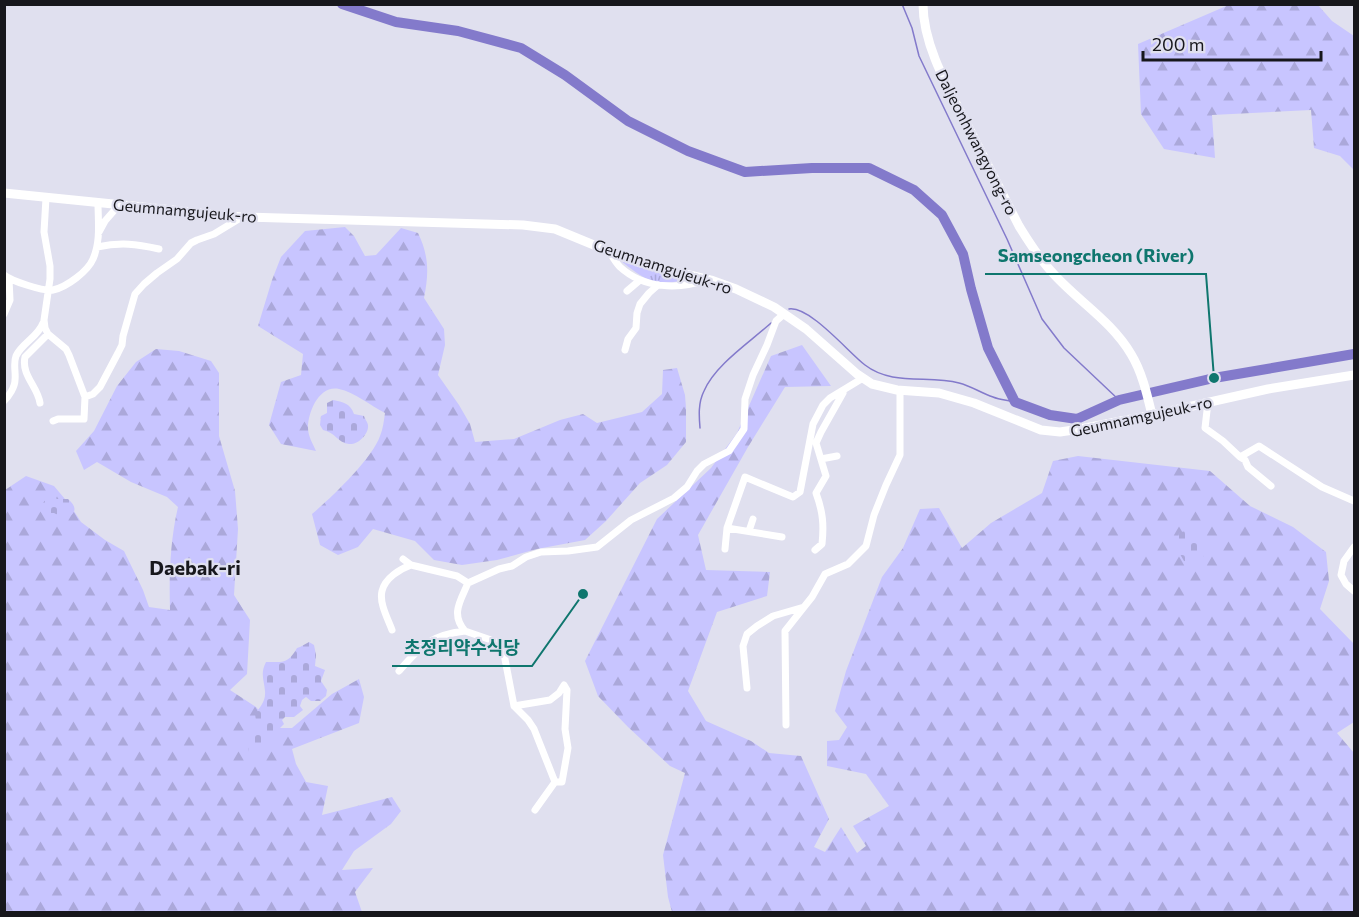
<svg xmlns="http://www.w3.org/2000/svg" width="1359" height="917" font-family="Commissioner,'Noto Sans KR',sans-serif">
<defs>
<pattern id="grass-tufts" width="24" height="20" patternUnits="userSpaceOnUse" patternTransform="scale(1.5)"><rect width="24" height="20" fill="#c8c5ff"/><path d="M3 7l-1-3M5 7V3M7 7l1-3M15 17l-1-3M17 17v-4M19 17l1-3" fill="none" stroke="#aba8da"/></pattern>
<pattern id="forest-firs" width="22" height="20" patternUnits="userSpaceOnUse" patternTransform="scale(1.5)"><rect width="22" height="20" fill="#c8c5ff"/><path d="M5 1l3.5 6h-7zM16 11l3.5 6h-7z" fill="#aba8da"/></pattern>
<pattern id="cemetery-stones" width="16" height="16" patternUnits="userSpaceOnUse" patternTransform="scale(1.5)"><rect width="16" height="16" fill="#c8c5ff"/><path d="M2 7V4a2 2 0 0 1 4 0v3zM10 15v-3a2 2 0 0 1 4 0v3z" fill="#aba8da"/></pattern>
</defs>
<rect width="100%" height="100%" fill="#e0e0ef"/>
<!-- grass -->
<path fill="url(#grass-tufts)" d="M621 261 692 279C656 286 650 284 621 261Z"/>
<!-- forest -->
<path fill="url(#forest-firs)" d="M1231 4 1318 5 1332 21 1354 36V170L1340 156 1314 148 1311 110 1212 115 1215 158 1164 149 1141 114 1138 44Z
M345 227 354 236 365 256 376 255 401 228 418 233C429 256 429 273 424 298L444 329 445 345 438 375 459 405 470 424 475 442 514 439 560 420 583 414 597 423 642 412 662 394 663 370 677 368 685 395 686 408V442L667 465 640 483 606 521 585 540 537 549 497 560 462 565 434 560 415 541 373 529 358 547 338 555 320 545 312 514C331 498 372 459 380 436 383 429 384 420 385 413 371 406 354 392 339 389 319 385 308 412 308 428 308 436 313 444 316 451L281 444 269 425 281 382 301 375 303 354 258 326 272 280 281 257 305 231Z
M802 345 831 386 785 387 748 447 698 535 706 570 770 572 767 596 717 612 688 691 706 721 751 741 769 753 801 756 829 819 814 847 825 852 841 827 857 853 866 846 853 826 889 806 866 774 827 766V741L839 740 847 727 835 711 846 671 882 577 903 548 920 509 939 508 962 548 991 523 1042 493 1053 461 1078 456 1210 471 1250 506 1293 527 1326 552 1329 581 1320 609 1354 644V722L1337 733 1354 753V912H672L668 897 663 855 685 773 670 766 628 727 598 696 585 661 657 519 711 468 737 433 771 356Z
M156 349 179 351 211 361 219 373V436L235 491 238 529 234 595 250 620 247 674 230 690 256 707 274 728H292L332 694 359 679 364 697 359 723 292 749 296 764 306 782 328 786 322 815 392 797 401 811 391 824 354 851 342 870 373 868 355 892 362 912H5V490L26 476 54 486 70 505 81 522 105 540 124 551 143 590 149 607 170 610C169 576 170 541 178 507L167 497 131 482 97 462 84 470 76 451 94 431 117 386 136 362Z"/>
<!-- cemetery -->
<path fill="url(#cemetery-stones)" d="M333 400C343 402 350 403 354 414L364 416C365 419 368 423 368 425 369 434 358 445 349 444 338 443 335 432 323 430L320 425 321 416 327 413V403Z
M51 494 57 499H68C77 507 77 512 66 519L54 513H42L40 510 41 505Z
M1193 528H1197C1203 538 1207 546 1203 557L1194 562 1184 561 1177 549 1179 533Z
M309 642 314 645 316 655 315 666 325 670 321 681 327 690 326 696 320 701H311L306 697 302 700 300 706 303 710 294 717H285L282 720 284 724 256 752H249L248 742 258 733 255 714C260 707 266 701 265 691 264 679 260 674 266 662 283 662 288 664 297 648L300 647Z"/>
<g fill="none" stroke-linecap="round" stroke-linejoin="round">
<!-- stream -->
<path stroke="#837acb" stroke-width="1.5" d="M902 4 912 28 919 56 1007 239 1042 319 1064 348 1119 400
M789 309C810 306 848 352 865 365 892 386 928 375 959 383 971 386 981 393 993 397 1000 400 1008 400 1015 402
M700 428C699 416 698 403 704 391 715 365 750 342 771 323"/>
<!-- river -->
<path stroke="#837acb" stroke-width="10" d="M342 4 396 22 458 31 521 48 565 75 628 121 688 151 745 172 812 168H869L914 190 942 215 963 254 971 289 988 348 1015 402 1050 415 1077 419 1119 400 1214 378 1354 354"/>
<!-- minor -->
<path stroke="#fff" stroke-width="7" d="M46 198 44 232 50 266V279L44 320 45 328 48 334 66 349 69 355 85 397 84 419H58L53 421
M99 232 105 221 119 205
M97 247C121 242 136 244 159 249
M609 251C612 256 615 262 620 267 644 289 679 290 709 279
M4 275C11 281 45 292 53 290 67 287 88 271 93 259 101 241 98 221 98 203
M627 291 640 280
M4 314 10 300 9 279
M625 350 628 339 636 328 637 313 640 304 649 293 658 285
M85 397 93 394 100 387 118 353 122 345 123 336 135 294 144 284 157 273 177 259 191 243 197 240 214 234 242 217
M4 401C9 396 15 387 15 380 16 372 13 364 16 356 22 343 38 337 43 323
M1208 402 1205 428 1223 441 1240 457 1259 446 1322 487 1354 501
M40 403C38 387 21 375 25 357L48 334
M1240 457 1245 460 1248 467 1271 486
M821 459 837 456
M727 528 782 537
M749 531 753 519
M1354 547 1344 561 1341 575 1346 584 1354 591
M725 549 727 528 745 477 793 497 800 492 813 424 823 405 830 398 863 378
M815 550 822 544C824 525 823 512 816 493L826 476 816 443 821 432 843 393
M411 565 457 576 468 583 499 569 512 566 526 557 541 552 568 551 597 547 631 520 674 498 687 487 697 471 704 464 729 451 744 429 745 399 753 375 767 345 776 321 784 314
M392 630C388 619 379 603 382 591 385 578 400 569 411 565L403 559
M465 631 494 641 504 654 514 706 528 720 534 729 555 782 535 810
M399 671C421 646 430 635 465 631 450 614 461 600 468 583
M747 688 743 646 747 634 757 626 773 616 804 607 812 597 825 574 848 564 866 546 874 515 886 485 900 455V390
M514 706 550 700 559 693 564 685 567 690 565 729 568 748 562 782H555
M786 725 785 631 804 607"/>
<!-- secondary -->
<path stroke="#fff" stroke-width="9" d="M923 4C923 47 950 91 969 128 986 161 1002 193 1019 226 1029 242 1038 257 1051 271 1076 300 1111 320 1131 354 1142 372 1147 394 1152 415
M4 193 242 217 523 225 555 229 618 255 641 263 711 280 736 289 774 307 806 329 857 374 872 384 897 390 939 393 974 403 1041 430 1060 432 1080 429 1152 415 1268 389 1354 375"/>
</g>
<g text-anchor="middle" dominant-baseline="central" stroke-width="4.5" stroke-linejoin="round" paint-order="stroke">
<!-- street labels -->
<g font-size="16" fill="#17171c" stroke="#e0e0ef">
<text transform="translate(977 142) rotate(63)">Daljeonhwangyong-ro</text>
<text transform="translate(185 210) rotate(5)">Geumnamgujeuk-ro</text>
<text transform="translate(663 266) rotate(18)">Geumnamgujeuk-ro</text>
<text transform="translate(1141 416) rotate(-12)">Geumnamgujeuk-ro</text>
</g>
<!-- quarter labels -->
<g font-size="20" font-weight="bold" fill="#17171c" stroke="#e0e0ef">
<text x="195" y="567">Daebak-ri</text>
</g>
</g>
<!-- callouts -->
<path fill="none" stroke="#0f766e" stroke-width="2" d="M1214 378L1206 274H985M583 594L532 666H392"/>
<g fill="#0f766e" stroke="#e0e0ef" stroke-width="2">
<circle cx="1214" cy="378" r="6"/>
<circle cx="583" cy="594" r="6"/>
</g>
<g font-size="18" text-anchor="middle" font-weight="bold" fill="#0f766e" stroke="#e0e0ef" stroke-width="4.5" stroke-linejoin="round" paint-order="stroke">
<text x="1096" y="262">Samseongcheon (River)</text>
<text x="462" y="654">초정리약수식당</text>
</g>
<!-- border -->
<rect width="1359" height="917" fill="none" stroke="#17171c" stroke-width="12"/>
<!-- scale -->
<path d="M1143 51v9h178v-9" fill="none" stroke="#17171c" stroke-width="3"/>
<text x="1152" y="51" font-size="18" fill="#17171c" stroke="#e0e0ef" stroke-width="4.5" paint-order="stroke">200 m</text>
</svg>
